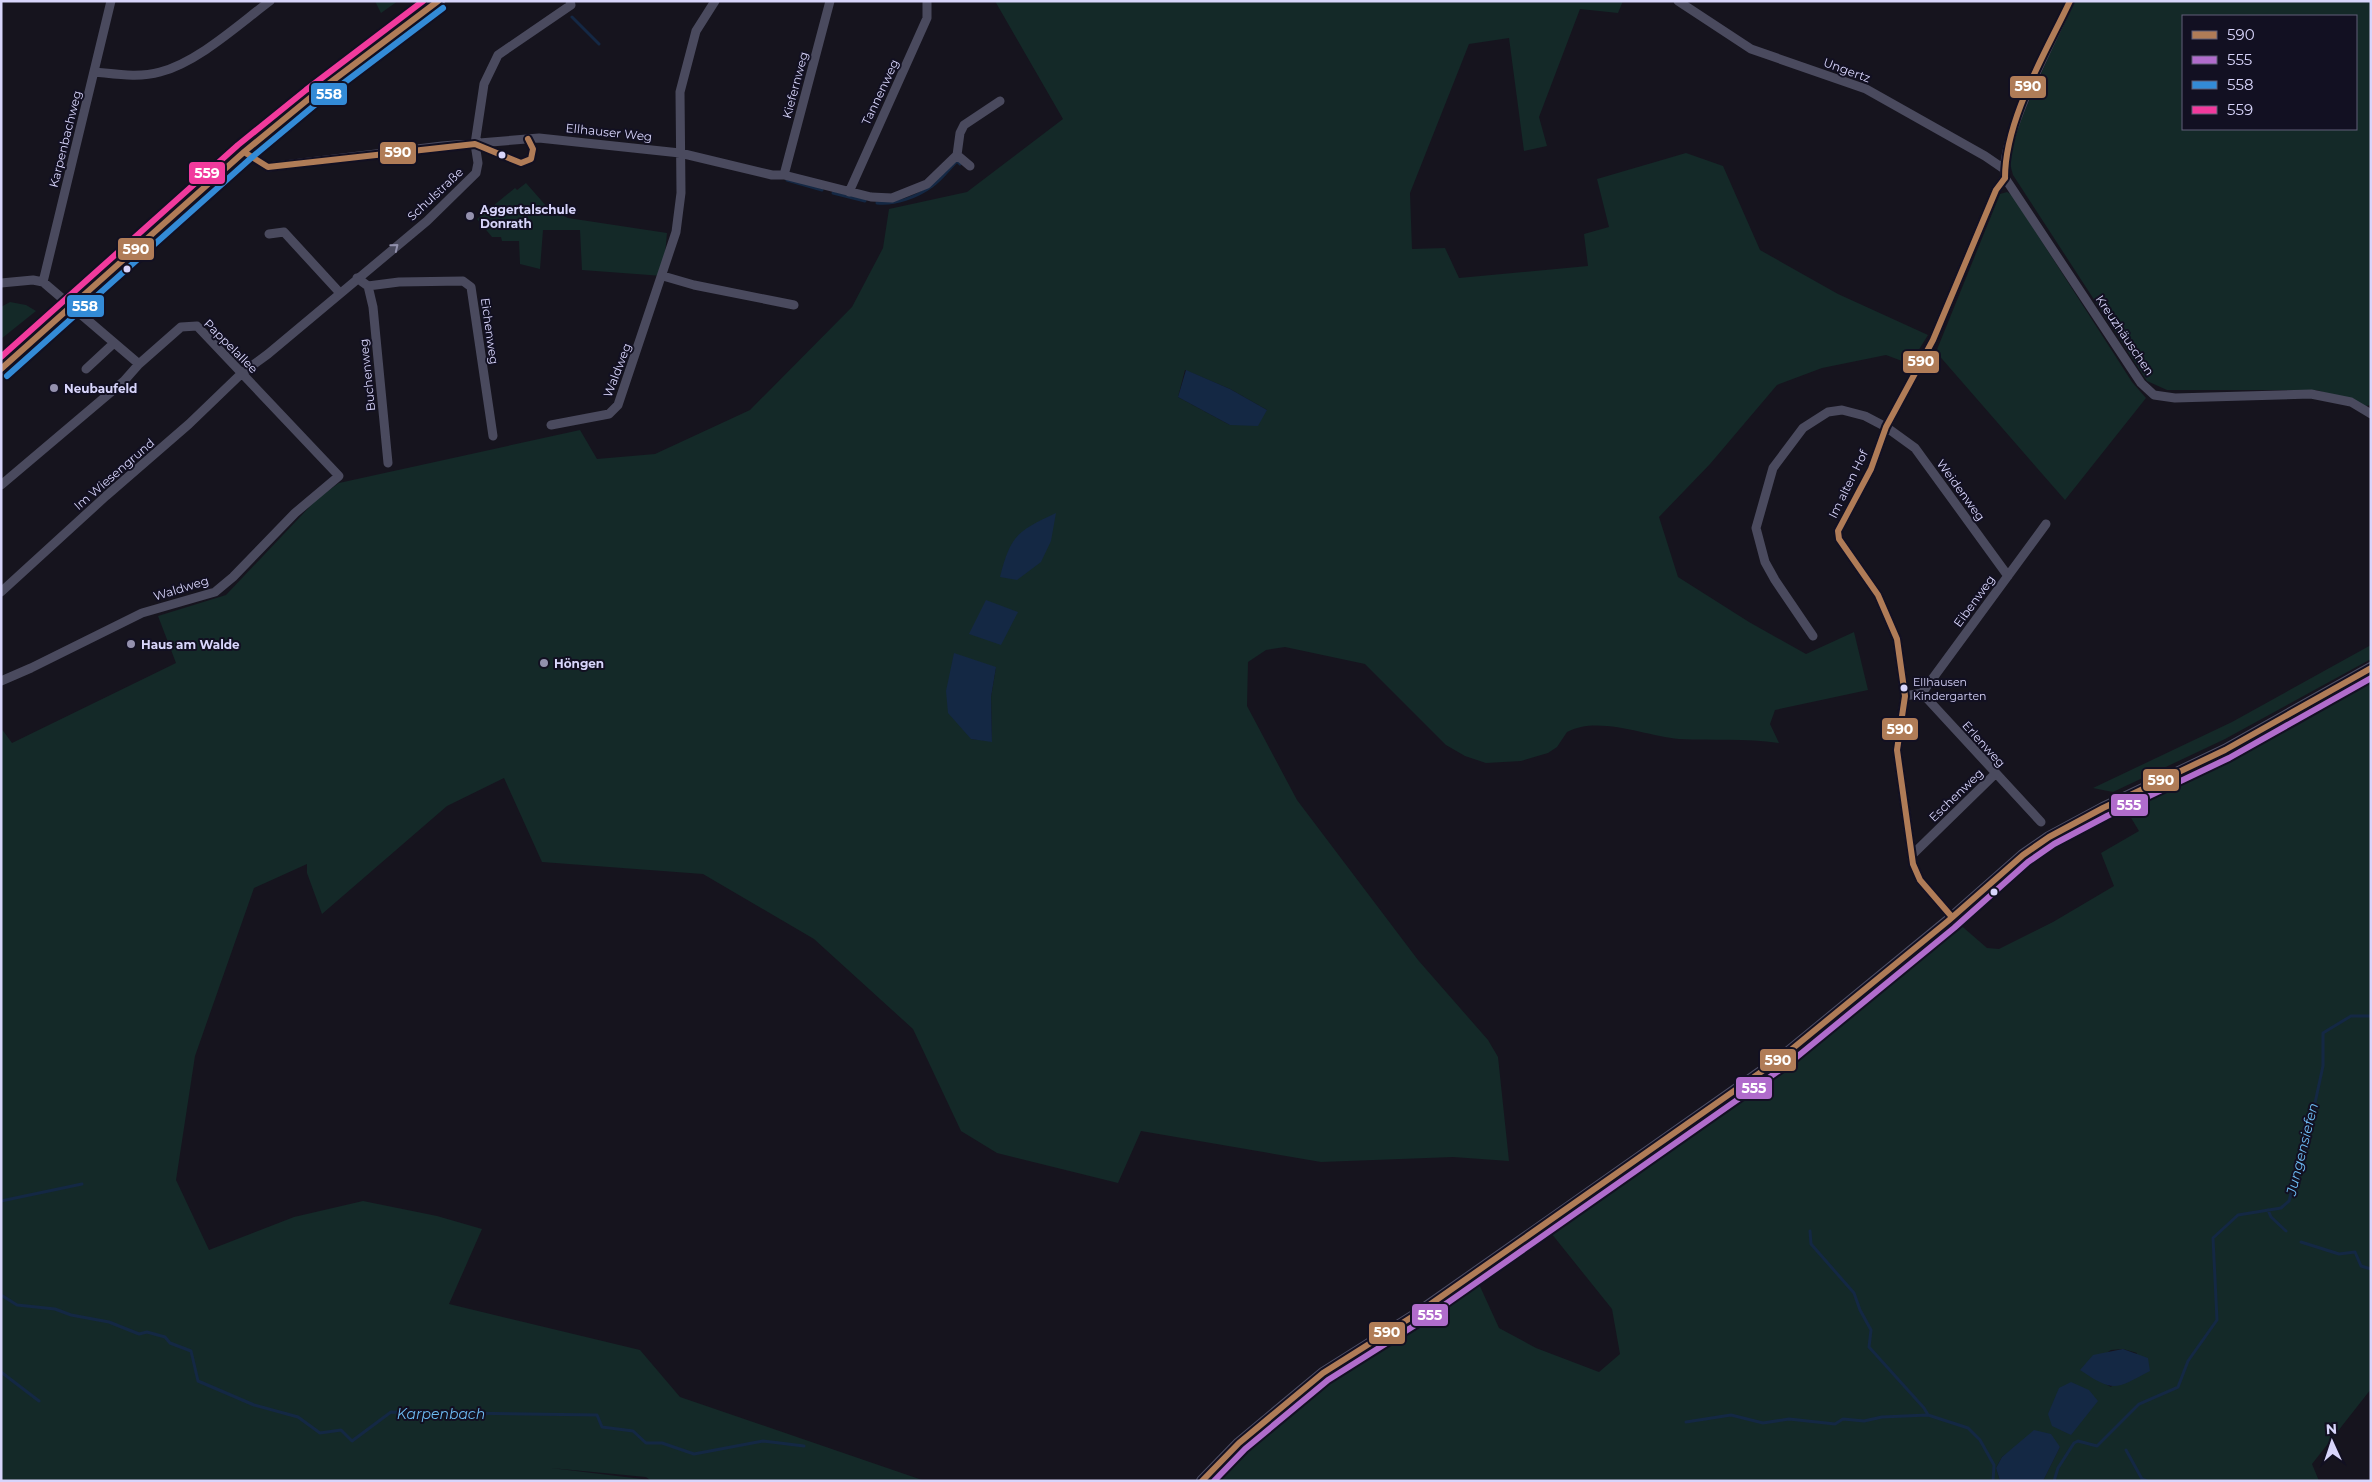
<svg xmlns="http://www.w3.org/2000/svg" width="2372" height="1482" font-family="Montserrat,sans-serif">
<rect width="100%" height="100%" fill="#16141e"/>
<!-- green -->
<path fill="#142928" fill-rule="evenodd" d="M375 1H398L381 13Z
M995 1H1623L1618 13 1580 9 1539 117 1547 146 1524 151 1509 38 1469 44 1410 193 1412 249 1445 248 1459 278 1588 266 1584 234 1609 227 1597 179 1686 153 1723 166 1760 250 1838 294 1928 335 1910 364 1886 355 1822 368 1777 385 1710 464 1659 517 1678 577 1749 622 1806 654 1854 632 1868 690 1775 710 1770 724 1779 743C1745 738 1713 741 1679 739 1646 736 1598 715 1567 732L1557 747 1548 753 1521 761 1486 763 1465 756 1446 745 1365 664 1285 647 1266 650 1248 662 1247 706 1297 800 1418 960 1488 1040 1498 1057 1509 1161 1453 1157 1321 1162 1141 1131 1118 1183 997 1153 961 1131 913 1029 814 939 703 874 542 862 504 778 447 806 322 914 307 873V864L254 888 195 1056 176 1180 209 1250 294 1217 363 1201 437 1216 482 1229 449 1304 640 1350 680 1397 925 1481H1V728L12 743 176 663 158 616 226 595 318 498 339 483 580 430 597 459 655 454 750 410 852 307 883 248 889 209 967 192 1063 119ZM1185 370 1230 389 1267 410 1230 425 1178 397ZM996 667 991 697 992 741 971 739ZM551 1468 646 1477 650 1480Z
M2073 1H2371V405L2366 406 2317 390H2167L2147 381 2013 175 2009 160 2018 126ZM2183 16H2356V129H2183Z
M526 183 548 208 568 218 667 233 663 276 582 270 580 230H543L540 269 520 264 519 241H502L501 237H492L477 219 515 188 517 190Z
M2007 192 2012 195 2132 382 2146 398 2065 500 1936 352 2000 194Z
M10 302 26 305 36 311 1 339V307Z
M2371 645V659L2225 739 2113 792 2093 788 2232 722Z
M2371 674V1389L2312 1464 2319 1481H2043L2060 1447 2030 1436 2002 1457 1996 1468 2000 1481H1213C1248 1444 1286 1408 1326 1378 1374 1342 1427 1312 1478 1282L1499 1328 1536 1348 1599 1372 1620 1354 1612 1309 1547 1228 1785 1063 1957 922 1987 948 1999 949 2053 922 2114 886 2101 853 2139 831 2124 806 2182 779ZM2123 1349 2137 1353 2111 1387 2081 1370 2111 1350Z"/>
<!-- water -->
<path fill="#142844" d="M1186 370 1230 389 1267 410 1258 426 1230 425 1178 397Z
M1056 513 1051 541 1041 562 1017 580 1000 577C1011 534 1018 531 1056 513Z
M986 600 1018 612 1001 645 969 634Z
M954 653 996 667 991 697 992 742 971 739 948 713 946 691Z
M2123 1349 2148 1358 2150 1371C2116 1389 2114 1393 2080 1370L2093 1355Z
M2071 1382 2089 1390 2098 1401 2071 1435 2052 1426 2048 1414 2059 1388Z
M2034 1430 2051 1434 2060 1447 2043 1481H2000L1996 1468 2002 1457Z"/>
<g fill="none" stroke-linecap="round" stroke-linejoin="round">
<!-- stream -->
<path stroke="#142844" stroke-width="3" d="M572 17 599 44
M787 180 822 190
M833 193 865 201
M877 203C895 205 917 197 932 186 941 180 949 169 957 161L960 164
M1 1201 82 1184
M2268 1210 2271 1217 2286 1231
M1810 1231 1811 1244 1854 1293 1860 1310 1871 1330 1869 1347 1924 1408 1928 1415
M2301 1242 2339 1254 2355 1252 2361 1266 2371 1269
M1 1295 17 1305 55 1309 71 1315 109 1322 139 1334 147 1332 165 1337 170 1343 191 1351 198 1381 254 1405 298 1417 320 1433 341 1430 352 1441 391 1412 597 1415 602 1427 633 1431 646 1443H662L694 1454 763 1441 804 1446
M1 1372 39 1401
M1686 1422 1731 1415 1763 1423 1789 1419 1835 1424 1843 1419 1864 1421 1882 1417 1928 1415 1968 1428 1980 1440 1994 1465 1993 1481
M2126 1450 2142 1479 2147 1481
M2054 1481 2058 1468 2074 1443 2078 1441 2097 1446 2139 1404 2178 1387 2188 1361 2217 1320 2213 1238 2238 1215 2281 1208 2289 1201 2310 1126 2323 1066V1033L2351 1016H2370"/>
<!-- street -->
<path stroke="#4a4a5e" stroke-width="9" d="M1678 1 1751 49 1866 89 1985 156 2004 169
M2070 1C2053 39 1998 141 2005 178L2141 383 2154 395 2175 398 2311 394 2351 402 2371 414
M95 72C116 74 139 78 160 72 198 62 238 25 270 1
M244 152 268 167 442 146 539 138 680 153 772 175H784L871 197 892 198 927 184 957 155 960 133 964 125 1000 101
M957 155 970 166
M784 175 830 1
M849 192 927 18V1
M269 234 284 232 340 293
M663 276 694 285 794 305
M357 278 368 286 399 282 463 281 471 287 493 436
M43 282 111 1
M1 283 33 280 43 282 139 364 181 327 197 326 339 476 295 513 233 577 215 592 142 613 31 668 1 681
M368 286 373 307 388 463
M86 369 114 343
M551 425 609 414 618 405 676 232 681 193 680 92 696 31 715 1
M1 485 124 381 139 364
M1 592 106 496 189 424 242 373 268 354 427 221 476 173 478 163 475 144 484 84 498 55 571 5 570 1
M1813 636 1775 580 1765 562 1756 528 1773 468 1803 428 1828 412 1842 410 1865 416 1886 427 1915 448 2008 576
M1922 693 2046 524
M1905 696 1922 693 2041 822
M1912 855 1995 774
M1952 917 1920 880 1913 864 1897 750 1905 696 1897 639 1878 595 1839 539 1838 531 1871 469 1886 427 1933 340 1996 190 2005 178"/>
<!-- secondary -->
<path stroke="#4d4e64" stroke-width="12" d="M1202 1481 1239 1443 1323 1373 1415 1315 1781 1058 1948 921 2023 855 2049 837 2103 808 2225 750 2371 668"/>
<!-- primary -->
<path stroke="#5d556e" stroke-width="14" d="M1 369 244 152 311 97 438 1"/>
<defs>
<path id="bus-1" d="M244 152 268 167 475 144 521 163 531 159 533 149 528 139
M2005 178C2005 119 2045 54 2070 1
M1 369 244 152 311 97 438 1
M1952 917 1920 880 1913 864 1897 750 1905 696 1897 639 1878 595 1839 539 1838 531 1871 469 1886 427 1933 340 1996 190 2005 178
M1202 1481 1239 1443 1323 1373 1415 1315 1781 1058 1948 921 2023 855 2049 837 2103 808 2225 750 2371 668"/>
<path id="bus-2" d="M1214 1481 1245 1449 1328 1380 1420 1322 1787 1065 1954 928 2028 862 2054 844 2107 816 2229 758 2371 678"/>
<path id="bus-3" d="M7 376 250 159 316 104 443 8"/>
<path id="bus-4" d="M1 357 238 145 306 90 423 1"/>
</defs>
<!-- bus-1 casing -->
<use href="#bus-1" stroke="#121022" stroke-width="10"/>
<!-- bus-2 casing -->
<use href="#bus-2" stroke="#121022" stroke-width="10"/>
<!-- bus-3 casing -->
<use href="#bus-3" stroke="#121022" stroke-width="10"/>
<!-- bus-4 casing -->
<use href="#bus-4" stroke="#121022" stroke-width="10"/>
<!-- bus-1 -->
<use href="#bus-1" stroke="#b07c57" stroke-width="6"/>
<!-- bus-2 -->
<use href="#bus-2" stroke="#b06ccc" stroke-width="6"/>
<!-- bus-3 -->
<use href="#bus-3" stroke="#338bd7" stroke-width="6"/>
<!-- bus-4 -->
<use href="#bus-4" stroke="#f13a9d" stroke-width="6"/>
</g>
<!-- one-way arrows -->
<defs><path id="oneway-chevron" d="M-2-3.5L2.5 0L-2 3.5" fill="none" stroke-width="1.6" stroke-linecap="round" stroke-linejoin="round" transform="scale(1.25)"/></defs>
<use stroke="#9190ac" href="#oneway-chevron" transform="translate(395 247) rotate(-39)"/>
<!-- markers -->
<g fill="#d8d5fb" stroke="#121022" stroke-width="2">
<circle cx="502" cy="155" r="4.5"/>
<circle cx="127" cy="269" r="4.5"/>
<circle cx="1904" cy="688" r="4.5"/>
<circle cx="1994" cy="892" r="4.5"/>
</g>
<g fill="#9491ae" stroke="#121022" stroke-width="2">
<circle cx="470" cy="216" r="5"/>
<circle cx="54" cy="388" r="5"/>
<circle cx="131" cy="644" r="5"/>
<circle cx="544" cy="663" r="5"/>
</g>
<g text-anchor="middle" dominant-baseline="central" stroke-width="4" stroke-linejoin="round" paint-order="stroke">
<!-- bus labels -->
<g font-size="11" fill="#d8d5fb" stroke="#121022" text-anchor="start">
<text x="1913" y="682">Ellhausen<tspan x="1913" dy="14">Kindergarten</tspan></text>
</g>
<!-- street labels -->
<g font-size="12" fill="#d8d5fb" stroke="#121022">
<text transform="translate(1847 70) rotate(20)">Ungertz</text>
<text transform="translate(795 85) rotate(-75)">Kiefernweg</text>
<text transform="translate(880 92) rotate(-65)">Tannenweg</text>
<text transform="translate(609 132) rotate(6)">Ellhauser Weg</text>
<text transform="translate(65 139) rotate(-76)">Karpenbachweg</text>
<text transform="translate(435 194) rotate(-43)">Schulstraße</text>
<text transform="translate(490 331) rotate(82)">Eichenweg</text>
<text transform="translate(2125 335) rotate(56)">Kreuzhäuschen</text>
<text transform="translate(231 346) rotate(45)">Pappelallee</text>
<text transform="translate(617 370) rotate(-69)">Waldweg</text>
<text transform="translate(367 375) rotate(-96)">Buchenweg</text>
<text transform="translate(114 474) rotate(-41)">Im Wiesengrund</text>
<text transform="translate(1848 484) rotate(-64)">Im alten Hof</text>
<text transform="translate(1961 490) rotate(54)">Weidenweg</text>
<text transform="translate(181 588) rotate(-17)">Waldweg</text>
<text transform="translate(1974 601) rotate(-54)">Eibenweg</text>
<text transform="translate(1984 744) rotate(48)">Erlenweg</text>
<text transform="translate(1956 795) rotate(-44)">Eschenweg</text>
</g>
<!-- poi labels -->
<g font-size="12" font-weight="bold" fill="#d8d5fb" stroke="#121022" text-anchor="start">
<text x="480" y="209">Aggertalschule<tspan x="480" dy="14">Donrath</tspan></text>
<text x="64" y="388">Neubaufeld</text>
<text x="141" y="644">Haus am Walde</text>
<text x="554" y="663">Höngen</text>
</g>
<!-- water labels -->
<g font-size="14" font-style="italic" fill="#6dbaf2" stroke="#121022">
<text transform="translate(2302 1149) rotate(-76)">Jungensiefen</text>
<text x="441" y="1414">Karpenbach</text>
</g>
</g>
<g stroke="#121022" stroke-width="2">
<rect x="2009" y="75" width="38" height="24" rx="5" fill="#b07c57"/>
<rect x="310" y="82" width="38" height="24" rx="5" fill="#338bd7"/>
<rect x="379" y="141" width="38" height="24" rx="5" fill="#b07c57"/>
<rect x="188" y="161" width="38" height="24" rx="5" fill="#f13a9d"/>
<rect x="117" y="237" width="38" height="24" rx="5" fill="#b07c57"/>
<rect x="66" y="294" width="39" height="24" rx="5" fill="#338bd7"/>
<rect x="1902" y="350" width="38" height="24" rx="5" fill="#b07c57"/>
<rect x="1881" y="717" width="38" height="24" rx="5" fill="#b07c57"/>
<rect x="2142" y="768" width="38" height="24" rx="5" fill="#b07c57"/>
<rect x="2110" y="793" width="39" height="24" rx="5" fill="#b06ccc"/>
<rect x="1759" y="1048" width="38" height="24" rx="5" fill="#b07c57"/>
<rect x="1735" y="1076" width="38" height="24" rx="5" fill="#b06ccc"/>
<rect x="1411" y="1303" width="38" height="24" rx="5" fill="#b06ccc"/>
<rect x="1368" y="1321" width="38" height="24" rx="5" fill="#b07c57"/>
</g>
<g font-size="14" text-anchor="middle" font-weight="bold" fill="#fff">
<text x="2028" y="91">590</text>
<text x="329" y="99">558</text>
<text x="398" y="157">590</text>
<text x="207" y="178">559</text>
<text x="136" y="254">590</text>
<text x="85" y="311">558</text>
<text x="1921" y="366">590</text>
<text x="1900" y="734">590</text>
<text x="2161" y="785">590</text>
<text x="2129" y="810">555</text>
<text x="1778" y="1065">590</text>
<text x="1754" y="1093">555</text>
<text x="1430" y="1320">555</text>
<text x="1387" y="1337">590</text>
</g>
<!-- border -->
<rect width="2372" height="1482" fill="none" stroke="#d8d5fb" stroke-width="5"/>
<!-- legend -->
<rect x="2182" y="15" width="175" height="115" fill="#121022" stroke="#615f79"/>
<rect x="2192" y="31" width="25" height="8" fill="#b07c57" stroke="#615f79"/>
<text x="2227" y="40" font-size="15" fill="#d8d5fb">590</text>
<rect x="2192" y="56" width="25" height="8" fill="#b06ccc" stroke="#615f79"/>
<text x="2227" y="65" font-size="15" fill="#d8d5fb">555</text>
<rect x="2192" y="81" width="25" height="8" fill="#338bd7" stroke="#615f79"/>
<text x="2227" y="90" font-size="15" fill="#d8d5fb">558</text>
<rect x="2192" y="106" width="25" height="8" fill="#f13a9d" stroke="#615f79"/>
<text x="2227" y="115" font-size="15" fill="#d8d5fb">559</text>
<!-- north arrow -->
<g transform="translate(2332 1442) rotate(357)" stroke="#121022" stroke-width="4" paint-order="stroke">
<path d="M0-4L9 19L0 12L-9 19Z" fill="#d8d5fb"/>
<text y="-8" font-size="14" font-weight="bold" text-anchor="middle" fill="#d8d5fb">N</text>
</g>
</svg>
